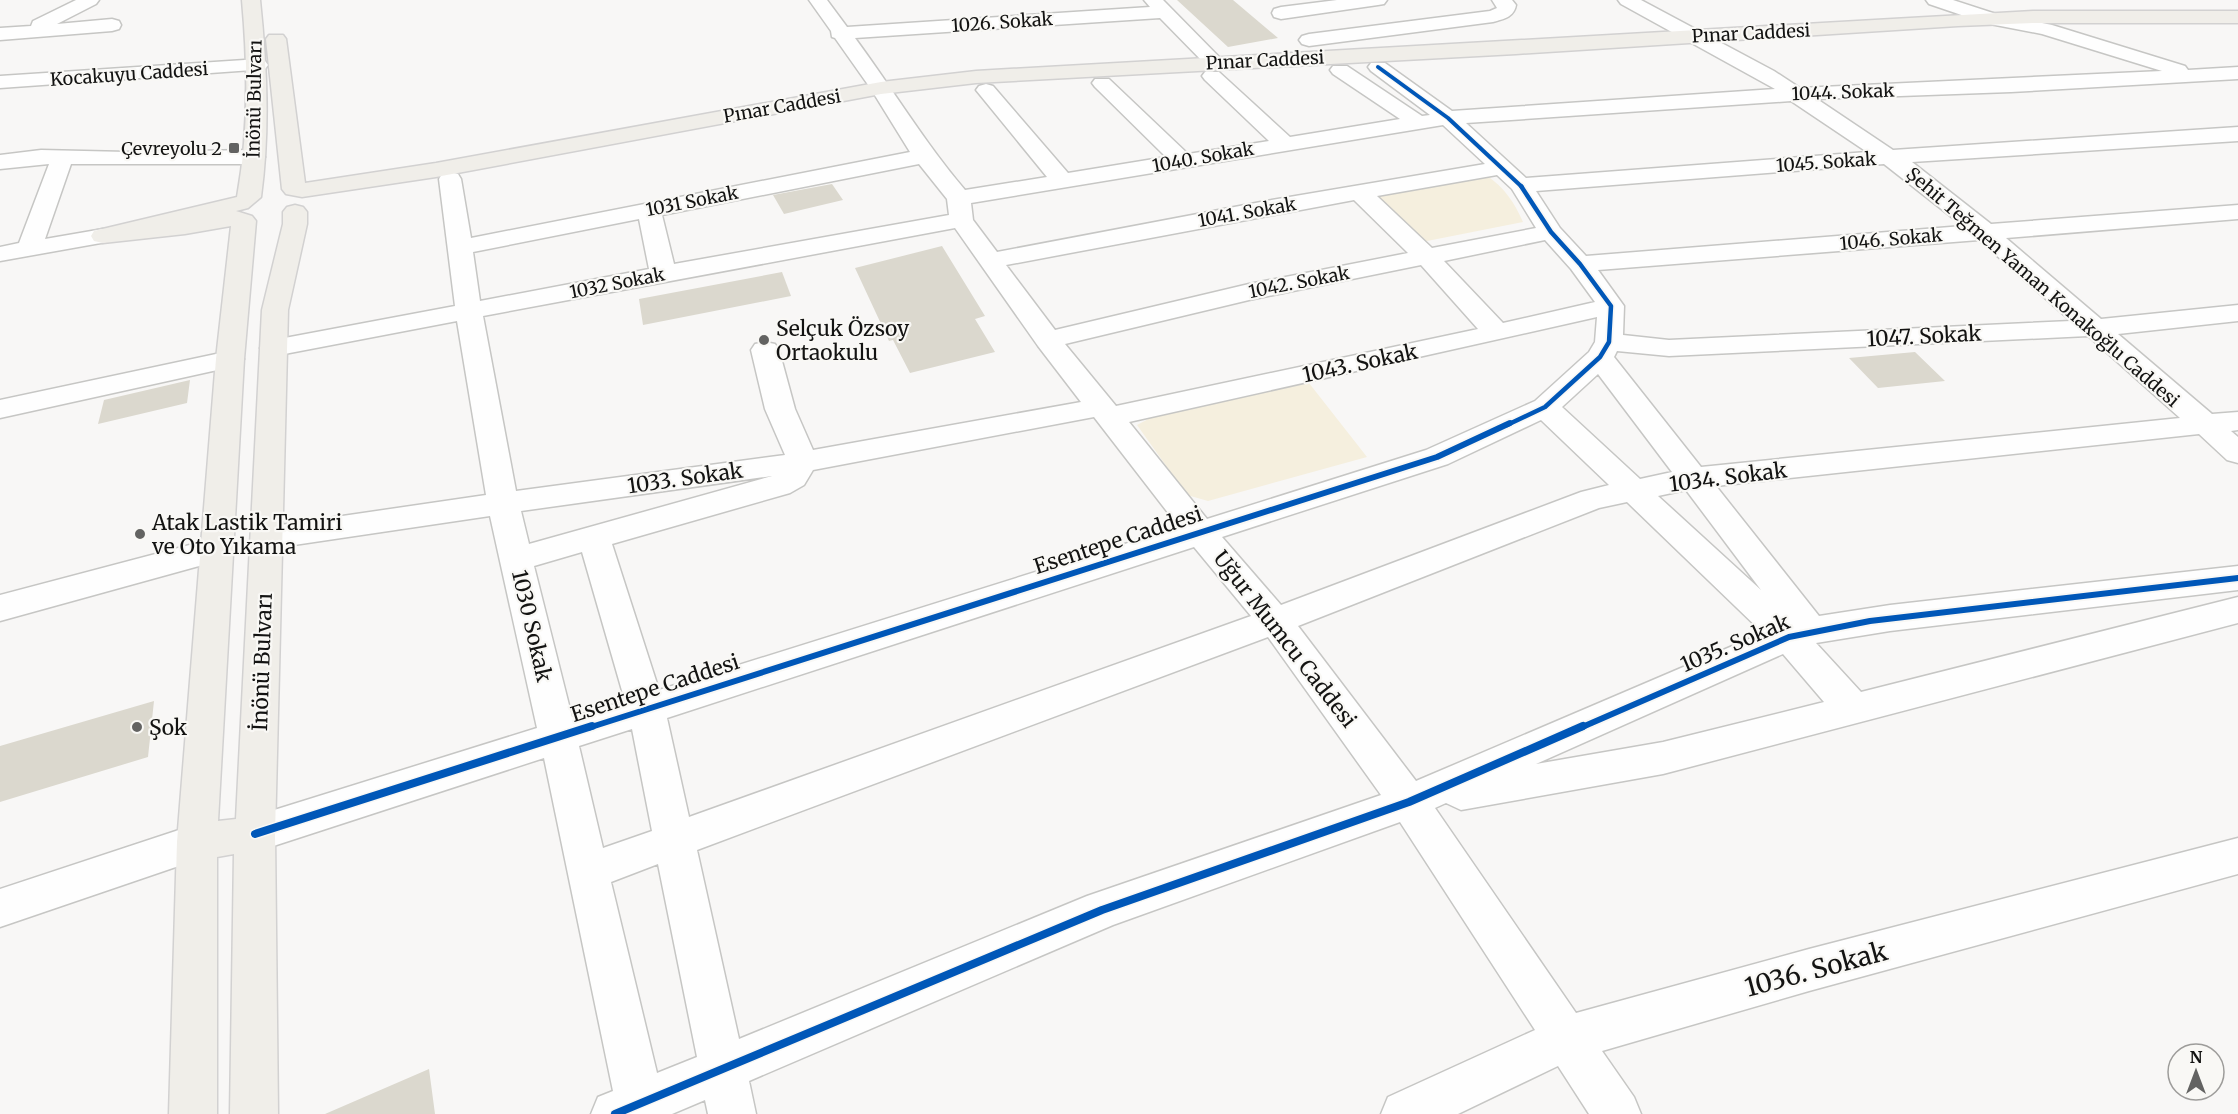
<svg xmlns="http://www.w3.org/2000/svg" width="2238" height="1114" font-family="Merriweather,serif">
<rect width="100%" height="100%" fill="#f8f7f6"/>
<!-- green -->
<path fill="#f5efde" d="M1486 175C1505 188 1514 202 1523 222L1417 243 1369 196Z
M1309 383 1367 457 1208 501 1187 495 1137 425 1154 416Z"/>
<!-- building -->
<path fill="#dbd8ce" d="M1177 0H1233L1278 38 1228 47Z
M832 184 843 200 784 214 773 195Z
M942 246 985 316 975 319 995 352 910 373 893 340 889 341 855 268Z
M782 272 791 296 643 325 639 299Z
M1915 352 1945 381 1878 388 1849 358Z
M190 380 187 403 98 424 104 400Z
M154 701 148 757 0 802V746Z
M429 1069 435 1114H325Z"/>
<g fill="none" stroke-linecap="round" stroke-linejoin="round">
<defs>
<path id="minor" d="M76 0H99L96 4 57 24 112 19 119 21 121 25 119 29 112 31 0 40V28L31 26 33 21Z
M809 0H827L847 27 1150 7 1144 0H1163L1225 63 1222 67H1208L1160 18 855 38C892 88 924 142 965 190L1047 177 976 90 979 86 986 84 993 86 1068 173 1166 157 1095 87 1092 83 1095 79H1109L1188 154 1269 141 1205 80 1202 76 1205 72H1219L1290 137 1400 119 1333 74 1330 70 1333 66H1347L1422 116 1430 115 1371 71 1368 67 1371 63H1385L1452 111 1775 89 1621 4 1618 0H1641L1774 71 1800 88 2162 71 2042 34 1985 23 1929 4 1926 0H1953L1996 14 2052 25 2185 66 2188 70 2238 67V79L2011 92 1817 99 1893 150 2238 127V141L1912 162 1991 224 2238 205V219L2006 238 2101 319 2238 305V321L2118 334 2212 414 2238 412V430L2231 431 2238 437V463L2227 460 2199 434 1716 486 1819 616 1890 605 2238 566V590L1890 631 1816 643 1861 692 2238 597V623L1663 774 1461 810 1446 803 1435 808 1576 1013 1809 949 2238 838V874L1809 991 1602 1051 1634 1097 1641 1114H1589L1558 1066 1458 1114H1381L1388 1097 1535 1030 1400 822 1113 925 749 1081 756 1114H708L705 1100 672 1114H591L598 1097 613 1091 544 758 255 852 241 846 235 834 241 822 255 816 537 728 490 516 267 549 256 546 251 538 256 530 267 527 486 495 457 321 274 356 264 354 260 348 264 342 274 340 455 306 439 179 442 174 450 172 458 174 461 179 471 238 910 152 871 89 835 38 832 37 831 31ZM1791 101 1867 152 1526 178 1466 123ZM1443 125 1485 164 1266 201 997 252 973 220 971 203ZM919 164 947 199 949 215 674 264 662 215ZM1884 164 1963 226 1586 256 1560 228 1536 191ZM1497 175 1512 189 1536 228 1432 248 1377 196ZM1354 200 1408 253 1249 284 1055 330 1006 265ZM639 219 649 269 480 301 473 252ZM955 228 1038 346 1081 402 813 450 795 409 779 350 775 344 765 342 755 344 751 350 765 409 785 455 516 491 483 316ZM1545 240 1571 269 1595 302 1503 323 1444 261ZM1979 240 2071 321 1669 340 1623 335 1624 306 1598 270ZM1421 265 1478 329 1116 406 1065 344 1249 300ZM1597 317 1595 342 1589 352 1535 401 1426 450 1207 519 1129 422ZM2088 336 2180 418 1701 467 1614 357 1617 351 1669 356ZM1598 374 1672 472 1640 479 1562 407ZM1094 417 1179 527 659 690 612 544 790 493 804 485 813 470ZM1541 420 1609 485 1581 492 1281 605 1222 537 1448 464ZM772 476 529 544 521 511ZM1686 490 1761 590 1658 496ZM1627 502 1763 633 1416 781 1298 626 1599 508ZM1194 547 1251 616 689 817 667 718ZM582 552 625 701 572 717 534 566ZM1268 637 1381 795 1087 896 739 1039 697 850ZM1783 654 1824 702 1663 742 1536 764ZM632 729 652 831 603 848 579 746ZM658 864 697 1057 657 1073 611 882Z
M1337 0H1387L1384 4 1378 5 1281 19 1274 17 1272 13 1274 9 1281 7Z
M1492 0H1512L1516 5C1514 17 1504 19 1493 22L1309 46 1302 44 1299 40 1302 36 1309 34 1490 11 1497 8Z
M258 59 265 61 268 65 265 69 0 88V76Z
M41 150 127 152 254 150 262 152 265 157 262 162 254 164H71L45 239 103 229 112 231 115 236 112 241 0 261V247L19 243 49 164 0 169V155Z
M230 351 240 353 244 359 240 365 0 418V400Z
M216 538 228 542 232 550 228 558 0 621V595Z
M197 824 211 829 217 842 211 855 0 927V889Z"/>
<path id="major" d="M242 0H260C267 66 270 131 261 197L248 208 236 211 252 216 256 221 244 359 218 821 236 819 262 310 283 224V212L287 207 295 205 303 207 307 212V224L288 310 275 834 278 1114H230L234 854 217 857V1114H169L177 842 216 359 231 226 185 234 103 243 94 241 91 236 94 231 237 197C249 131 248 66 242 0Z
M2033 11H2238V23H2033L1958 26 1516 54 976 83 881 94 436 177 302 197 286 194 282 189 266 39 269 35H283L286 39 305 183 436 163 881 82 976 71Z"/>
</defs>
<!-- minor casing -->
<use href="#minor" stroke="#c6c6c4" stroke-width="3"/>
<!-- major casing -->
<use href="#major" stroke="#d2d1d1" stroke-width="3"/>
<!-- minor -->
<use href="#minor" fill="#fefefe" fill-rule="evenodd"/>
<!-- major -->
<use href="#major" fill="#f0eee9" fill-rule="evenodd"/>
<defs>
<path id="cycleway-far3" d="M1378 67 1448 118 1522 187"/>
<path id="cycleway-far2" d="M1507 425 1545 407 1600 357 1609 342 1611 306 1580 264 1551 232 1521 186"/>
<path id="cycleway-far1" d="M588 728 1437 457 1510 423
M1580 728 1789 637 1870 621 2238 578"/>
<path id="cycleway" d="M255 834 592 726
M615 1114 1102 910 1409 802 1583 726"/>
</defs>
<!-- cycleway-far3 casing -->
<use href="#cycleway-far3" stroke="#f9f8f5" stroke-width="6"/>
<!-- cycleway-far2 casing -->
<use href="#cycleway-far2" stroke="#f9f8f5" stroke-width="8"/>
<!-- cycleway-far1 casing -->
<use href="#cycleway-far1" stroke="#f9f8f5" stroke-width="10"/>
<!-- cycleway casing -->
<use href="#cycleway" stroke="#f9f8f5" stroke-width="11"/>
<!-- cycleway-far3 -->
<use href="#cycleway-far3" stroke="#0057b8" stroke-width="4"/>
<!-- cycleway-far2 -->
<use href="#cycleway-far2" stroke="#0057b8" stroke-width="4.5"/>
<!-- cycleway-far1 -->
<use href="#cycleway-far1" stroke="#0057b8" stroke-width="6"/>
<!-- cycleway -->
<use href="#cycleway" stroke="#0057b8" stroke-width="8"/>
</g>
<!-- markers -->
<g fill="#636362" stroke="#f9f8f5" stroke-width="2">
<rect x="228" y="142" width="12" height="12" rx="3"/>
<circle cx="764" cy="340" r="6"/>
<circle cx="140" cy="534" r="6"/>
<circle cx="137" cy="727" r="6"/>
</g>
<g text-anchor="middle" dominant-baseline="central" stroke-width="4.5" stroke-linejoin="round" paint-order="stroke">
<!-- far-street labels -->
<g font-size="18" fill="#131312" stroke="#f9f8f5">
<text transform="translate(1002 22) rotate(-4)">1026. Sokak</text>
<text transform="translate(1751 33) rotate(-3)">Pınar Caddesi</text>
<text transform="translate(1265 60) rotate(-3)">Pınar Caddesi</text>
<text transform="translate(129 74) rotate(-4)">Kocakuyu Caddesi</text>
<text transform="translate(1843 92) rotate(-2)">1044. Sokak</text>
<text transform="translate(254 99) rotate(-89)">İnönü Bulvarı</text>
<text transform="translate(782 106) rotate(-10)">Pınar Caddesi</text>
<text transform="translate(1203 157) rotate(-10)">1040. Sokak</text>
<text transform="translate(1826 162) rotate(-4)">1045. Sokak</text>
<text transform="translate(692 201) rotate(-11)">1031 Sokak</text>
<text transform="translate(1247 212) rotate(-10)">1041. Sokak</text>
<text transform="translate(1891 239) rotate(-5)">1046. Sokak</text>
<text transform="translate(1299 282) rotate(-11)">1042. Sokak</text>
<text transform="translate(617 283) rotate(-11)">1032 Sokak</text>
<text transform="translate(2043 287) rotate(41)">Şehit Teğmen Yaman Konakoğlu Caddesi</text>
</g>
<!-- far-poi labels -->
<g font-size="18" fill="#131312" stroke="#f9f8f5" text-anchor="end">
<text x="222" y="148">Çevreyolu 2</text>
</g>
<!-- poi labels -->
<g font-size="21" fill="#131312" stroke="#f9f8f5" text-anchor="start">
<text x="776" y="328">Selçuk Özsoy<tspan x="776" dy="24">Ortaokulu</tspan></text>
<text x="152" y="522">Atak Lastik Tamiri<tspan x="152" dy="24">ve Oto Yıkama</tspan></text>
<text x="149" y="727">Şok</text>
</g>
<!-- street labels -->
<g font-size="21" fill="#131312" stroke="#f9f8f5">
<text transform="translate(1924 336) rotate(-3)">1047. Sokak</text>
<text transform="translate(1360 363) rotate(-12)">1043. Sokak</text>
<text transform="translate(1728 477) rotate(-7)">1034. Sokak</text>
<text transform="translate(685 478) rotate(-8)">1033. Sokak</text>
<text transform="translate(1118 540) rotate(-18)">Esentepe Caddesi</text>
<text transform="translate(532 626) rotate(77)">1030 Sokak</text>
<text transform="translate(1285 639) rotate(52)">Uğur Mumcu Caddesi</text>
<text transform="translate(1735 643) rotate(-23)">1035. Sokak</text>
<text transform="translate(262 662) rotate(-88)">İnönü Bulvarı</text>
<text transform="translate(655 688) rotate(-18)">Esentepe Caddesi</text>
</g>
<!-- near-street labels -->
<g font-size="26" fill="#131312" stroke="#f9f8f5">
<text transform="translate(1816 969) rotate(-15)">1036. Sokak</text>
</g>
</g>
<!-- north arrow -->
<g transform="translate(2196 1072)"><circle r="28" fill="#f9f8f5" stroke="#9d9c9a" stroke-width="1.5"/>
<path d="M0-4.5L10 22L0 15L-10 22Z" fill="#636362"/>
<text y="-9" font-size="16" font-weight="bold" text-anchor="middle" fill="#131312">N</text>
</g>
</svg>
